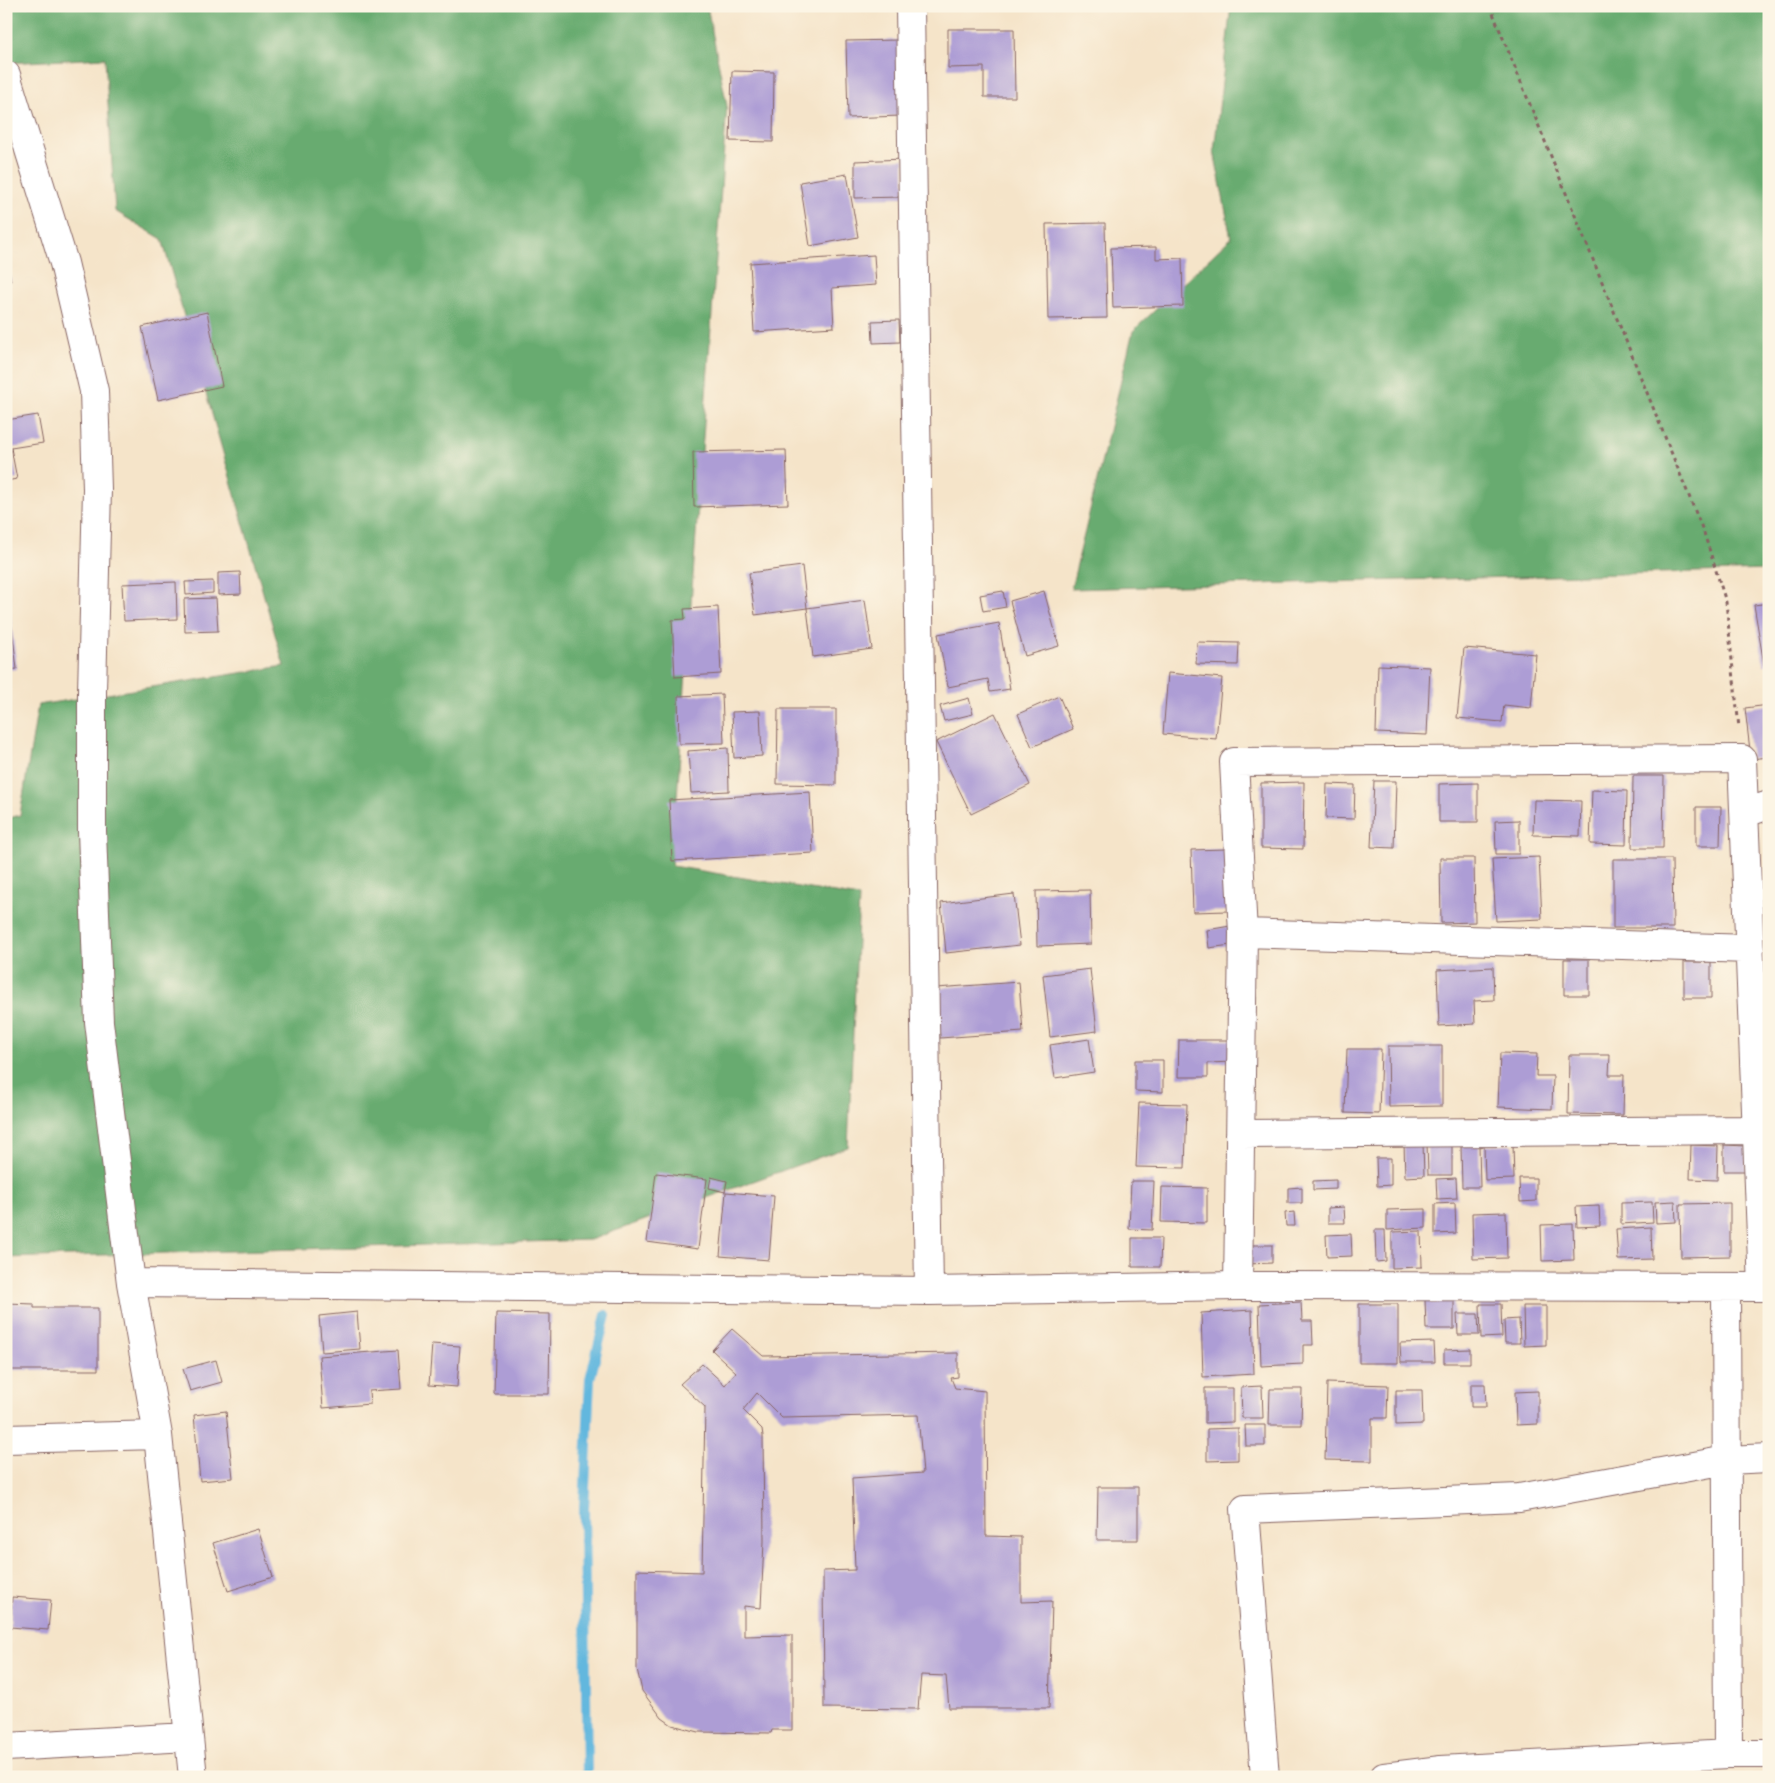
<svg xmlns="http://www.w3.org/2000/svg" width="1775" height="1783" font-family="Itim,sans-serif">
<rect width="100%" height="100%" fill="#fcf5e5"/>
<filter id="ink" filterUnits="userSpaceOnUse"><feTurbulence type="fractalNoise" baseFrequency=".02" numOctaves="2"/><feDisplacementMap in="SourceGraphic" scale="10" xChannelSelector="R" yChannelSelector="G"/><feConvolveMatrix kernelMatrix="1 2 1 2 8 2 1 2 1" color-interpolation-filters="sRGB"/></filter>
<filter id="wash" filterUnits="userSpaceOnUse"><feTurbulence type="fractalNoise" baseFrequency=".0096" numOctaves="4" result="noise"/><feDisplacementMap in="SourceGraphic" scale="20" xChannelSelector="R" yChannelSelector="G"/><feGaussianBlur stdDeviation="1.12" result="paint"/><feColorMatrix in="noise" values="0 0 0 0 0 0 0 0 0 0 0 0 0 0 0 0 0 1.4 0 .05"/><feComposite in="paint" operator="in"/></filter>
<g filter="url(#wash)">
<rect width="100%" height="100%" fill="#f5e4c9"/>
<!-- forest -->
<path fill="#68ab6f" stroke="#59654d" d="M6 6H707L727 106 672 866 859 897 848 1147 590 1240 6 1258V819L20 815 38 705 284 666 162 239 115 211 105 58 6 63Z
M1231 6H1769V570L1071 589 1133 331 1231 238 1214 151Z"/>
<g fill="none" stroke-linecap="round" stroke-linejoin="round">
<!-- stream -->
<path stroke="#62b7de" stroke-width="10" d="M587 1777 584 1508 590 1379 606 1315"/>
</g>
<g id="blocks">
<!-- building -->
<path fill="#ad9dd5" d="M948 29H1014L1015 97H984V67L948 68Z
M898 40 900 116 848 118 846 41Z
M732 71 774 72 773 142 730 141Z
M904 159V197L855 198V161Z
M847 174 858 237 810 246 800 182Z
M1105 223 1107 318 1048 319 1046 224Z
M1156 247V259L1182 258 1183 306 1113 308 1111 248Z
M6 255 11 281 6 282Z
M874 255 876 285 832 288 834 327 754 332 750 263Z
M207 312 222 386 158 400 142 327Z
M899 320 900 342 873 343 872 321Z
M38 415 43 443 11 448 17 479 6 481V420Z
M786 450 788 504 694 507 693 452Z
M802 566 807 608 755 615 749 573Z
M240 572 241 594 218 595V573Z
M213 581V593L186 595 185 582Z
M176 582 177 619 124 621 122 584Z
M1003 591 1006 607 983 611 980 595Z
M1044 591 1059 646 1025 656 1010 601Z
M8 596 17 669 6 670V597Z
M216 598 218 631 185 632 184 599Z
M865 600 872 649 813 657 807 608Z
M1769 603V664L1764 665 1754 605Z
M718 607 721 674 675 677 672 620 685 619 684 609Z
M999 623 1010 689 990 692 988 679 948 687 938 634Z
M1197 642 1239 643 1238 665 1196 664Z
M1464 648 1536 654 1531 708 1504 705 1502 722 1457 718Z
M1378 665 1430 667 1427 735 1376 733Z
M1168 673 1222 678 1216 739 1163 734Z
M722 694 724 743 679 744 678 696Z
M1059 696 1073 729 1032 747 1018 714Z
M969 698 973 714 944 721 940 706Z
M1769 705V757L1751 759 1745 708Z
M778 709H836V785L777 784Z
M760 711 762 756 734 758 732 712Z
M995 713 1030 785 971 814 936 742Z
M728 748 729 791 691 793 688 751Z
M1633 776H1664L1663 848H1632Z
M1374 781H1396L1394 848 1371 847Z
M1304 782 1303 849 1261 848V783Z
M1478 783V822H1439V784Z
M1327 784 1355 785 1354 819 1326 818Z
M1592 790 1627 791 1626 845 1590 844Z
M810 792 813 853 672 861 669 800Z
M1534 800 1581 801 1580 836 1533 835Z
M1696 807H1721L1720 846H1696Z
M1519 820V854H1496L1495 821Z
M1226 849 1228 911 1193 912 1191 850Z
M1539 857 1542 919 1496 921 1492 859Z
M1440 858H1474L1475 922 1441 923Z
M1613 859H1672L1673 928H1613Z
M1090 890 1091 944 1037 946 1036 891Z
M1014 894 1020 945 946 953 941 903Z
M1236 925 1238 944 1209 948 1207 930Z
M1564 959H1589V995H1564Z
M1684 962H1711V998H1684Z
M1493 967 1494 1000 1474 1001 1475 1024 1439 1026 1437 970Z
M1090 969 1097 1031 1050 1037 1043 975Z
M1019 982 1023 1032 940 1038 936 988Z
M1089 1039 1094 1072 1055 1078 1050 1045Z
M1179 1040H1232V1062L1208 1063V1077H1178Z
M1388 1046H1442V1106L1389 1107Z
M1347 1049H1381L1379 1114 1345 1113Z
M1500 1053 1537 1054 1536 1076H1553L1552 1109 1498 1107Z
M1569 1055H1610L1609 1075H1624L1623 1115 1568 1114Z
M1135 1060H1163V1092L1135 1091Z
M1139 1103 1187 1104 1185 1168 1136 1167Z
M1423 1143 1424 1176 1405 1177 1404 1144Z
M1427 1143H1452V1175H1428Z
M1479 1145 1480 1187H1462L1461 1146Z
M1513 1145 1514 1179 1485 1180 1484 1146Z
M1691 1145 1718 1146 1717 1180 1690 1179Z
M1724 1145 1746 1146V1171H1724Z
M1376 1158H1391V1185L1377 1186Z
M656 1173 707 1179 698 1249 647 1242Z
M711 1177 727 1181 725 1192 709 1188Z
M1456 1178 1457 1198 1437 1199 1436 1179Z
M1519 1178H1536V1201L1520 1202Z
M1336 1180V1189L1313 1190V1181Z
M1131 1181H1154L1152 1230 1129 1229Z
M1162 1187 1207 1188V1223L1161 1222Z
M1302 1187V1203H1288V1188Z
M726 1192 774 1196 769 1260 720 1256Z
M1675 1201 1676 1222 1656 1223 1655 1202Z
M1652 1202 1653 1222 1621 1224V1203Z
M1455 1203 1456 1233 1435 1234V1204Z
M1730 1203V1256L1681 1257 1680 1204Z
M1599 1206 1600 1226 1577 1227 1576 1207Z
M1344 1207 1345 1223H1328V1208Z
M1426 1209V1228L1387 1230V1210Z
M1294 1212 1295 1226H1286L1285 1213Z
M1506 1212 1507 1258 1473 1259 1472 1213Z
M1573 1224 1574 1260 1542 1261 1541 1225Z
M1651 1227 1652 1259 1618 1260 1616 1229Z
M1375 1230H1385L1386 1261 1376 1262Z
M1421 1231 1422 1267 1392 1268V1232Z
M1351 1234 1352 1256 1327 1257 1326 1235Z
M1132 1238H1161L1160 1267H1132Z
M1247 1245H1272V1263L1247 1264Z
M1454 1298V1329H1426L1425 1299Z
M1301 1302 1302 1321H1312L1313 1345H1303V1364L1261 1366 1259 1304Z
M6 1303 34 1304V1308H98V1370H6Z
M1359 1304H1398V1363H1359Z
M1480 1304H1501L1502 1337 1481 1338Z
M1523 1306H1546V1345L1524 1346Z
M1252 1310 1254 1374 1203 1377 1201 1313Z
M357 1312 360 1349 322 1352 319 1316Z
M496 1313 550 1314 549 1394H494Z
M1457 1314H1478L1479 1335H1458Z
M1519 1319 1520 1343H1505L1504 1320Z
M732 1329 763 1356 958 1353V1377L951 1378 955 1388 985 1391 986 1536 1021 1537V1602L1052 1601 1049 1708H949L946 1676 921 1675 918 1709 824 1708 823 1571 855 1570 852 1478 923 1473 918 1415 782 1418 757 1393 743 1410 762 1429 763 1436 764 1541 761 1608 744 1606V1636L792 1635V1730H772L771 1733 699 1732 672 1725 662 1718 642 1691 637 1669V1570L702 1572 705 1407 680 1384 702 1364 725 1385 736 1372 712 1350Z
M1434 1342 1435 1362H1401L1400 1343Z
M432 1344 460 1346 457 1387 429 1385Z
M1470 1349V1363H1444V1350Z
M398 1350 401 1389 369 1391 370 1404 323 1408 319 1356Z
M216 1360 222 1382 190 1391 183 1369Z
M1327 1383 1388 1385 1387 1418H1372V1461L1325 1460Z
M1471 1384H1485L1486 1407H1471Z
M1262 1386 1263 1418H1242L1241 1387Z
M1205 1388H1233V1422L1205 1423Z
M1270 1389H1302L1301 1425H1269Z
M1396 1390H1422L1423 1424 1396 1425Z
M1538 1391V1424L1516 1425 1515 1392Z
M226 1411 233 1478 200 1481 194 1415Z
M1245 1425H1265V1446H1246Z
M1238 1428V1460L1207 1461V1429Z
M1098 1487H1138V1540H1097Z
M258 1529 273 1577 228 1591 213 1543Z
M12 1597 51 1600 48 1630 10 1627Z"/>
</g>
</g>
<g filter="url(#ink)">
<use href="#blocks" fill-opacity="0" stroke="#866462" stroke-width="1"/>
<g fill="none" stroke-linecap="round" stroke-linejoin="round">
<defs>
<path id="street" d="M910 6 929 1291
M6 75 64 263 94 391 97 489 92 692V831L99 1022 131 1283 158 1435 193 1777
M1745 813 1769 805
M1243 933 1750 949
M1240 1134 1757 1130
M131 1283 929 1291 1238 1286 1769 1287
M1238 1286 1243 933 1234 762 1742 759 1763 1287
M1726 1287 1728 1754
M6 1439 158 1435
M6 1747 188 1737
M1265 1777 1245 1509 1519 1498 1727 1460 1769 1458
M1384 1777 1441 1770 1728 1754H1769"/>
</defs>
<!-- street casing -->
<use href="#street" stroke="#866462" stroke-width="30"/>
<!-- path -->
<path stroke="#866462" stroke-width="3" stroke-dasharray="4 4" stroke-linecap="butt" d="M1490 6 1704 533 1726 602 1739 728"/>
<!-- street -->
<use href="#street" stroke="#fff" stroke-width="28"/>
</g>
</g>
<!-- margin -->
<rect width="1775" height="1783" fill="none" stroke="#fcf5e5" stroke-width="25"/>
</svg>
